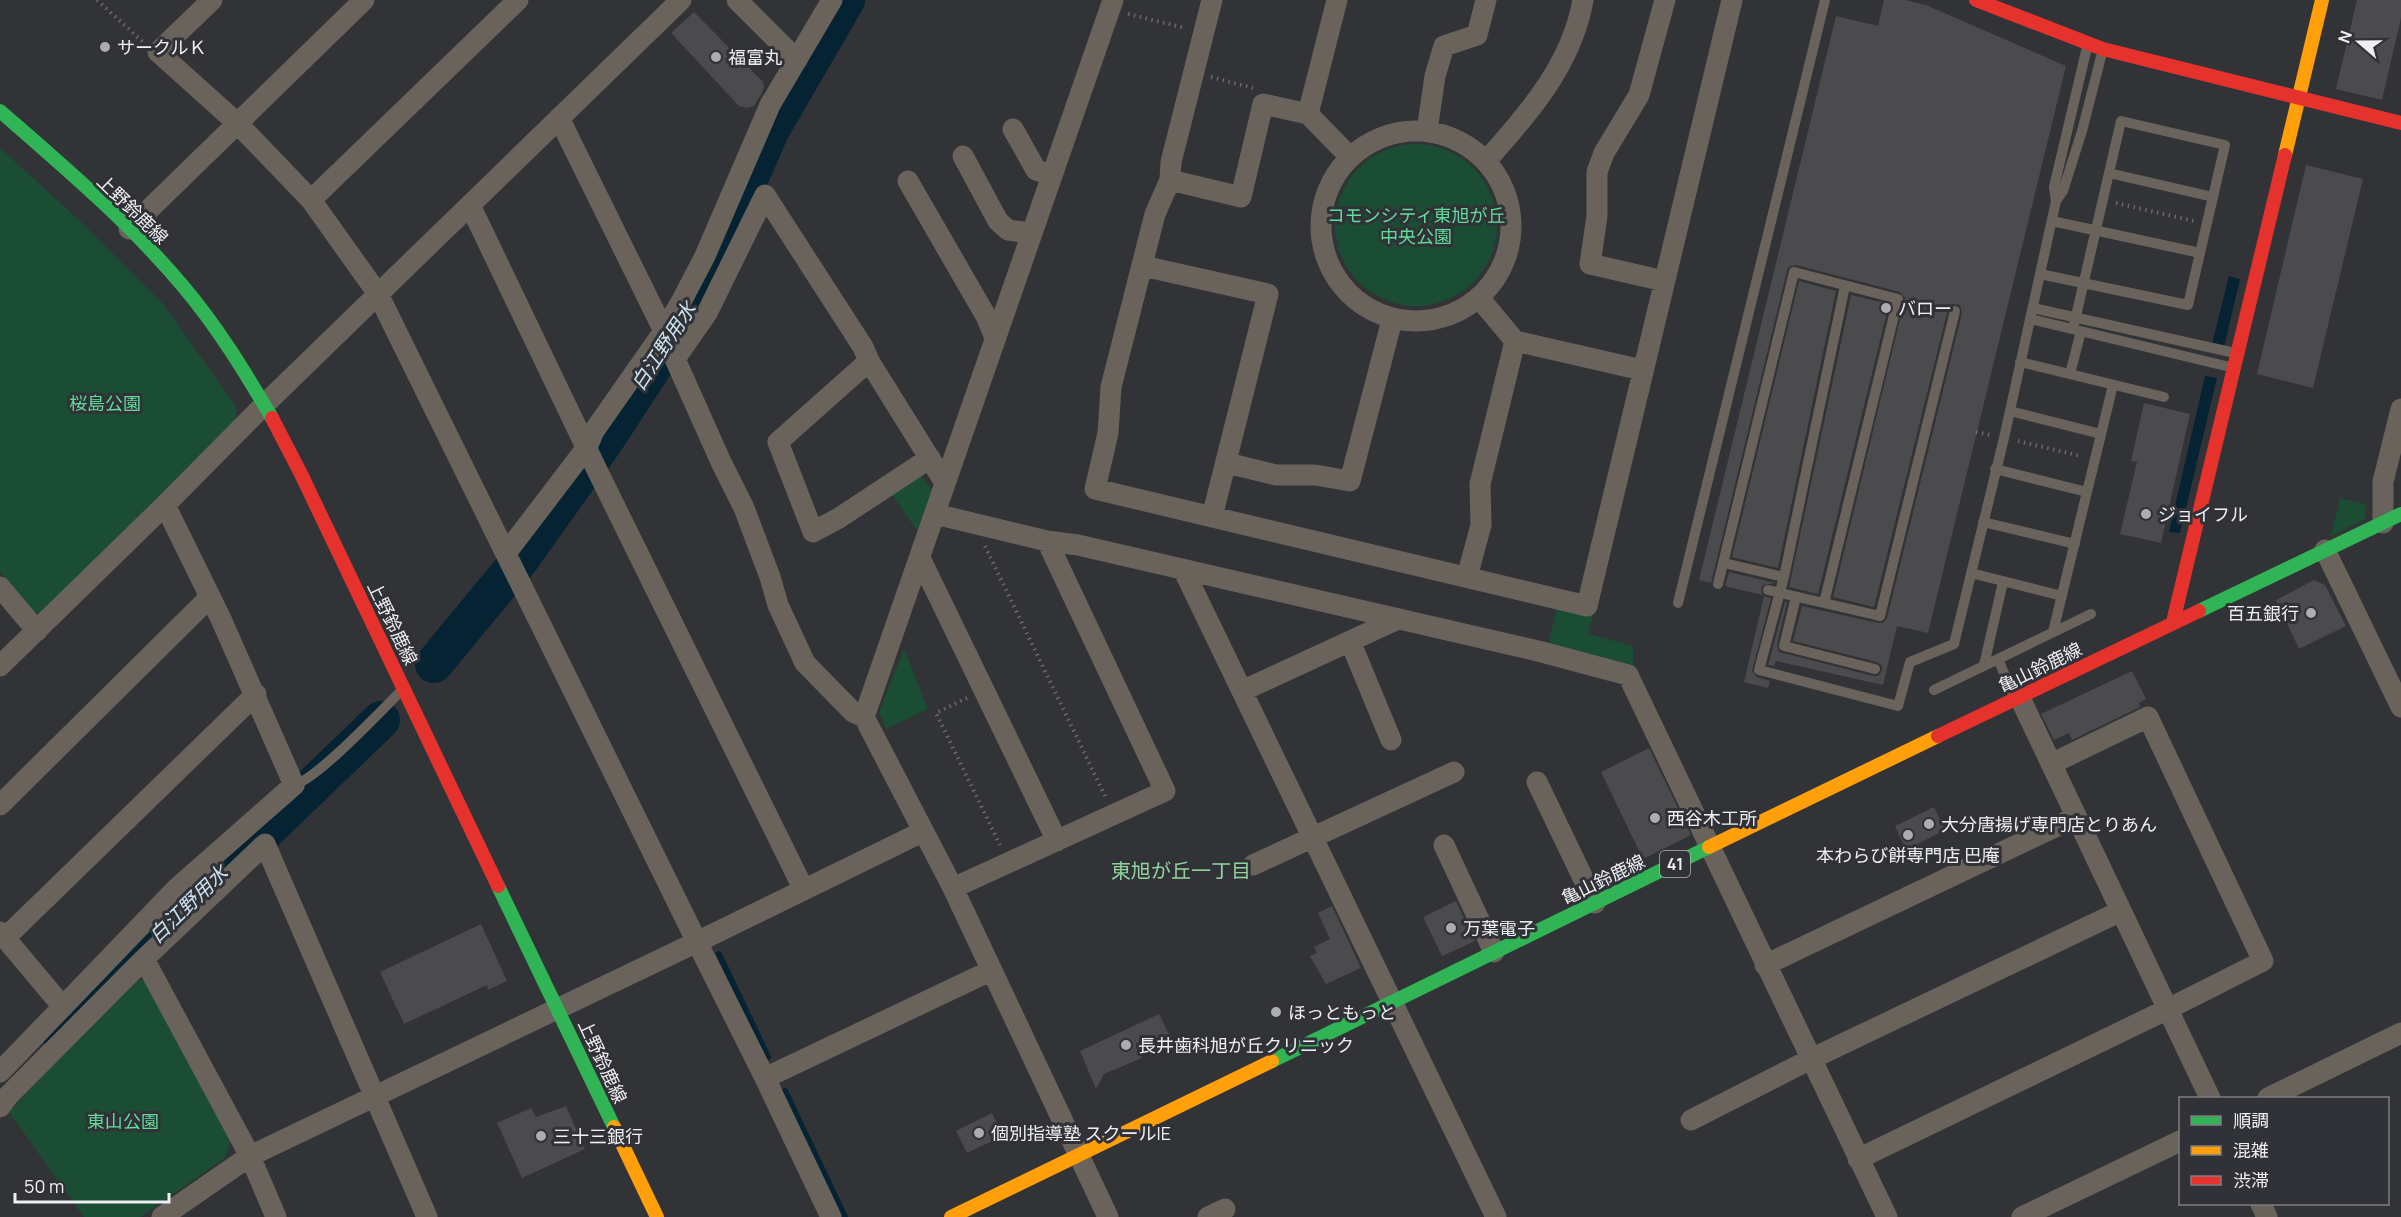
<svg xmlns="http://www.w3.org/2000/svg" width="2401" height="1217" font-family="Manrope,'Noto Sans JP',sans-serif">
<rect width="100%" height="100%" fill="#323337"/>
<!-- green -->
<path fill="#1a4d33" d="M1335 225a81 81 0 1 1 162 0a81 81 0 1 1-162 0Z
M0 148 79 220 163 304 237 408 235 421 44 613H34L0 572Z
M920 475 932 490 919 528 916 529 892 495Z
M2340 498 2366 504 2365 519 2331 536Z
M1557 607 1593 616 1589 634 1633 646V666L1614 665 1548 646Z
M904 648 928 709 886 729 879 712Z
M135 978 147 982 231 1139 225 1158 140 1217H84L9 1112Z"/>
<!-- water -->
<path fill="#052332" d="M2229 276 2240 279 2224 347 2212 344Z
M2205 376 2217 378 2180 533 2169 532Z"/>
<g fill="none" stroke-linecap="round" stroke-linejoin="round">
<!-- stream -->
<path stroke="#052332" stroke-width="6" d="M719 954 768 1057
M785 1091 845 1217"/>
<!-- river -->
<path stroke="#052332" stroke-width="38" d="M434 664 519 561 606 439 690 310 710 270 770 131 846 0
M225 870 381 720
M59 1031 149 942"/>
</g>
<!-- building -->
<path fill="#4b4a4c" d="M1884 0H1905L1926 5 2066 66 1928 633 1897 626 1883 685 1776 661 1774 666 1768 665 1785 602H1787L1777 645 1779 652 1873 676H1878L1882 671V666L1877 662 1793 641 1802 606 1878 623H1883L1887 618 1962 313 1960 305 1952 304 1948 309 1874 607 1833 597 1905 298 1900 292 1796 265 1788 267 1711 583 1699 580 1836 16 1878 26Z
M2357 0H2401V18L2382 100 2336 89Z
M694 12 763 82 764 87 762 93 754 106 747 108 739 106 671 33Z
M2306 165 2363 179 2313 388 2257 374Z
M1799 281 1836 291 1778 568 1732 557Z
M1851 295 1889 304 1818 594 1789 587Z
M2144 403 2190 414 2161 543 2120 534 2137 462 2131 461Z
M1729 572 1775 583 1763 585 1761 589 1762 595 1725 586Z
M2314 580 2325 585 2346 626 2299 649 2276 600Z
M1764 596 1771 598 1752 671 1757 677 1770 681 1768 688 1744 682Z
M2132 671 2146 699 2139 703 2140 707 2072 740 2069 733 2054 740 2041 714Z
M1649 748 1691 835 1643 859 1601 772Z
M1934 807 1945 830 1906 850 1895 826Z
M1456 901 1475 941 1442 956 1423 917Z
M1332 906 1361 968 1326 984 1310 956 1317 953 1314 947 1330 939 1318 913Z
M481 924 507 981 488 990 487 985 404 1024 380 972Z
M1159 1014 1172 1040 1145 1051 1140 1059 1104 1074 1096 1089 1080 1051Z
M566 1106 585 1149 522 1178 497 1123 531 1108 536 1117Z
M992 1113 1003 1136 967 1153 956 1131Z"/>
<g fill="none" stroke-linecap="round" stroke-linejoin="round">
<!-- path -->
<path stroke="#6d6965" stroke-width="4" stroke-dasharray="1.5 4.5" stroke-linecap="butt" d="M97 0 143 42
M1128 14 1185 28
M1211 77 1253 88
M2116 203 2194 221
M1976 432 1990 435
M2018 441 2081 456
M985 546 1105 796
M967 698 936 713 1000 845"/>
<!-- lane -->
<path stroke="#69635b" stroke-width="10" d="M2109 173 2213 197
M2056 201 2063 191 2082 131 2103 49
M2052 221 2200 253
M2040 274 2188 305 2225 145 2121 121 2073 329
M1845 286 1784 577 1759 670 1898 706 1910 662 1954 644 2004 438 2056 201 2054 187 2088 43
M2033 308 2235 353
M2030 319 2234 368
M2020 362 2164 397
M2070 374 2081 331
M2010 411 2101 434
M1995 469 2087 492
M1983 522 2075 544
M1724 563 1784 577
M1971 573 2062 596
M1718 584 1794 272 1898 299 1824 603
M1768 590 1880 616 1955 311
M1796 597 1784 646 1875 669
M1678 603 1825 0
M2053 632 2113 385
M1998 659 2014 697
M1984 665 2003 582
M1934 690 2091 614
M294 785C317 779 381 711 401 691"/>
<!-- street -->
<path stroke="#69635b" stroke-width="21" d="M212 0 158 52 237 123 311 200 378 294 697 942 250 1156 276 1217
M737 0 797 60
M1212 0 1171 162 1170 180 1155 214 1111 387 1108 433 1095 489 1587 606 1732 0
M1337 0 1308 114 1350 157
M559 118 664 331
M1013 129 1036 170 1051 175
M1321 226a95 95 0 1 1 190 0a95 95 0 1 1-190 0Z
M1427 131 1435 76 1444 46 1477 35 1486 0
M963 156 998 221 1008 230 1031 233
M1487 160C1529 113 1572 64 1583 0
M1170 180 1241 197 1263 104 1308 114
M908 181 987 318 995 338
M311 200 518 0
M470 205 597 470 803 888
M129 229 364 0
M1143 266 1268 294 1212 517
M1664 281 1590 264 1597 216V172L1604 153 1639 95 1665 0
M1480 299 1515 341 1642 370
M869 361 863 347 765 195 707 313 675 359 721 462 744 508 770 577 778 605 805 663 853 712 864 717 953 888 1108 1217
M930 458 839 518 813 532 778 442 869 361 945 483
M1227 463 1276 475H1315L1350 481 1392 320
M935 514 1047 541 1078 545 1542 652 1628 675 1887 1217
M2383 523V482L2401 409
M2325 550 2401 707
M507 552 587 447 594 431 664 331 681 302 705 256 770 105 832 0
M920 558 1057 841
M1183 569 1496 1217
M1467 577 1481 525 1480 484 1515 341
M0 587 37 631
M1350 641 1391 740
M0 666 165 505 265 404 681 0
M1242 691 1398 619
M2020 698 2210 1098
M864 717 1113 0
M1537 782 1595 903
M0 805 210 597
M1444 845 1494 952
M1253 865 1454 772
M953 888 1165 791 1047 541
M0 932 63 1007
M5 938 256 694
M144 959 265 844 427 1217
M1765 965 2076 817
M0 1072 176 889 294 785 221 619 165 505
M765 1078 990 971
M2268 1098 2401 1033
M0 1107 8 1096 144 959 250 1156 162 1217
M1691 1120 1811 1059 2121 911
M1858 1159 2168 1009 2263 961 2148 717 2051 764
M2261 1204 2267 1217
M831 1217 765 1078 697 942 922 832
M1208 1217 1225 1209
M2022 1217 2180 1141"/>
<!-- fast -->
<path stroke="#30b455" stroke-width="14" d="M0 111C63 166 128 221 182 285 217 326 245 372 272 418
M2199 611 2401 514
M498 886 614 1127
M1272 1061 1709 847"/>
<!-- slow -->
<path stroke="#ff9f0a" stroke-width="14" d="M2285 155 2322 0
M1709 847 1938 736
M614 1127 657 1217
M951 1217 1272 1061"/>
<!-- jam -->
<path stroke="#e5322d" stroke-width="14" d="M1976 0 2103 49 2401 123
M272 418 301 474 498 886
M2173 622 2285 155
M1938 736 2199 611"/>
</g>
<!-- markers -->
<g fill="#acadb1" stroke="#313238" stroke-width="2">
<circle cx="105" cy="47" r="6"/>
<circle cx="716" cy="57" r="6"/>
<circle cx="1886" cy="308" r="6"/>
<circle cx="2146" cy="514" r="6"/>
<circle cx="2311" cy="613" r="6"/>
<circle cx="1655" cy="818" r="6"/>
<circle cx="1929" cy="824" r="6"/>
<circle cx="1908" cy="835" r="6"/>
<circle cx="1451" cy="928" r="6"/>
<circle cx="1276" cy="1012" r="6"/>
<circle cx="1126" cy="1045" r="6"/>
<circle cx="979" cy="1133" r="6"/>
<circle cx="541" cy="1136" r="6"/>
</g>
<g text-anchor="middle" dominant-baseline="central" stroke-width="6" stroke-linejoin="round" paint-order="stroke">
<!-- shield labels -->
<rect fill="#313238" stroke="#b5b6bb" stroke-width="1.5" x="1660" y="851" width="30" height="26" rx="4.5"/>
<g font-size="16" font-weight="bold" fill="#eeeff3">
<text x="1675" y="864">41</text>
</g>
<!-- poi labels -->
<g font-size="18" fill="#eeeff3" stroke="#313238" text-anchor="start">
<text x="117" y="47">サークルＫ</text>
<text x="728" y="57">福富丸</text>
<text x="1898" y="308">バロー</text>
<text x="2158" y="514">ジョイフル</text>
<text x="2299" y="613" text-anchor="end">百五銀行</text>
<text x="1667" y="818">西谷木工所</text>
<text x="1941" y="824">大分唐揚げ専門店とりあん</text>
<text x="1908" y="855" text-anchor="middle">本わらび餅専門店 巴庵</text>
<text x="1463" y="928">万葉電子</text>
<text x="1288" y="1012">ほっともっと</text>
<text x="1138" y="1045">長井歯科旭が丘クリニック</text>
<text x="991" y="1133">個別指導塾 スクールIE</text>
<text x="553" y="1136">三十三銀行</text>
</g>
<!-- street labels -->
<g font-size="18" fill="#eeeff3" stroke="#313238">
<text transform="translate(133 209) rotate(44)">上野鈴鹿線</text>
<text transform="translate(393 623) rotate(64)">上野鈴鹿線</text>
<text transform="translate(2040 667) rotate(-26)">亀山鈴鹿線</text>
<text transform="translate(1603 879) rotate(-26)">亀山鈴鹿線</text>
<text transform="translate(603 1061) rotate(65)">上野鈴鹿線</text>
</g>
<!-- park labels -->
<g font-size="18" fill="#5edc98" stroke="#313238">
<text x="1416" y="215">コモンシティ東旭が丘<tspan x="1416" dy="21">中央公園</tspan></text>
<text x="105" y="403">桜島公園</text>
<text x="123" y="1121">東山公園</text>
</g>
<!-- water labels -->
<g font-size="20" font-style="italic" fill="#cce2ef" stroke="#313238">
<text transform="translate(663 346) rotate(-57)">白江野用水</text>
<text transform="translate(188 904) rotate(-44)">白江野用水</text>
</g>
<!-- neighbourhood labels -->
<g font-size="20" fill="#92d29d" stroke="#313238">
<text x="1181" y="870">東旭が丘一丁目</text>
</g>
</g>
<!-- legend -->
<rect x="2179" y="1097" width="210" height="108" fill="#313238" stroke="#7d7e83" stroke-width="1.5"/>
<rect x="2191" y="1116" width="30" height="9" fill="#30b455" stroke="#7d7e83" stroke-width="1.5"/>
<text x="2233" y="1127" font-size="18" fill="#eeeff3">順調</text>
<rect x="2191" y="1146" width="30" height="9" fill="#ff9f0a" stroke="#7d7e83" stroke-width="1.5"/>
<text x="2233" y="1157" font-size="18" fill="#eeeff3">混雑</text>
<rect x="2191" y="1176" width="30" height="9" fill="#e5322d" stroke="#7d7e83" stroke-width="1.5"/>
<text x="2233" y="1187" font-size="18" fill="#eeeff3">渋滞</text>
<!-- north arrow -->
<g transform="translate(2359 42) rotate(290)" stroke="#313238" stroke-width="4.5" paint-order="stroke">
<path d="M0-4.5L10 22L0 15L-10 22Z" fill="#eeeff3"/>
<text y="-9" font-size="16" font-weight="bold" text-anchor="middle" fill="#eeeff3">N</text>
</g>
<!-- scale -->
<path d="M15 1193v9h154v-9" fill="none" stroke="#eeeff3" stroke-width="3"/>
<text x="24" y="1193" font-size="18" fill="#eeeff3" stroke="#313238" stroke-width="4.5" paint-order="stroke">50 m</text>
</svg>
